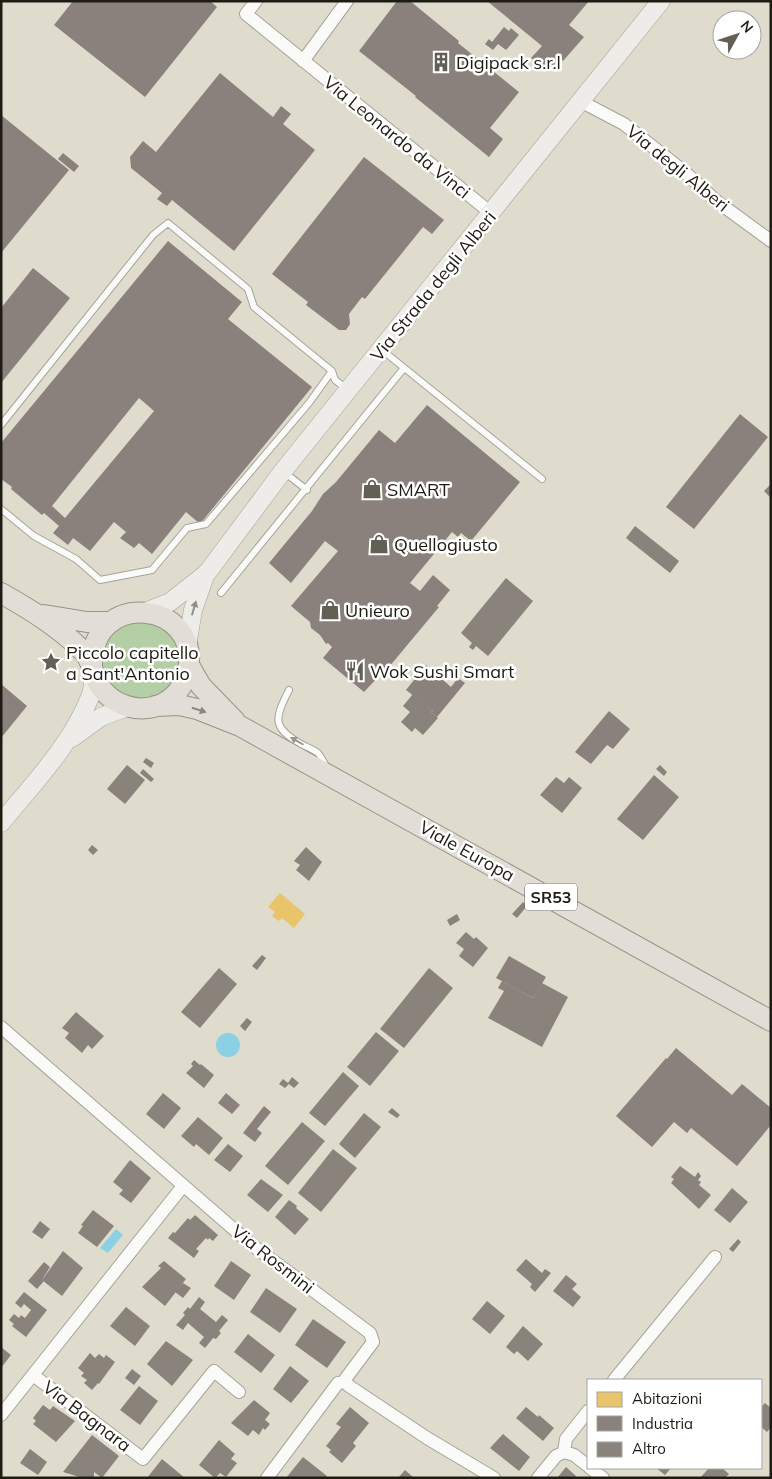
<svg xmlns="http://www.w3.org/2000/svg" width="772" height="1479" font-family="Mulish,sans-serif">
<rect width="100%" height="100%" fill="#dfdcce"/>
<!-- green -->
<path fill="#b4cea6" d="M102 660a39 39 0 1 1 78 0a39 39 0 1 1-78 0Z"/>
<!-- water -->
<path fill="#8bd1e3" d="M216 1045a12 12 0 1 1 24 0a12 12 0 1 1-24 0Z
M116 1229 123 1235 108 1253 100 1248Z"/>
<!-- homes -->
<path fill="#e9c46a" d="M280 893 305 914 294 928 282 918 279 921 272 916 275 912 268 907Z"/>
<!-- industry -->
<path fill="#8a817c" fill-rule="evenodd" d="M73 1H210L217 7 145 97 54 25Z
M397 1H410L459 41 458 43 519 92 490 128 503 139 489 157 415 97 416 96 359 51Z
M487 1H589L569 25 584 37 563 61 561 59 559 62 557 61 549 72 531 58 542 46Z
M504 27 509 31 511 28 519 35 506 50 498 44 493 50 485 44 489 39 492 42Z
M220 73 273 117 281 106 291 114 283 124 315 150 234 251 172 200 167 206 157 199 162 193 131 168 130 157 143 141 156 152Z
M1 115 69 170 1 253Z
M63 153 79 166 74 172 58 159Z
M364 157 444 220 432 234 423 227 365 299 362 297 349 314 350 324 346 330H339L306 305 308 302 272 274Z
M168 241 242 302 228 319 312 387 200 524 186 512 152 554 139 543 134 548 120 538 126 532 114 522 90 551 73 538 68 545 53 533 59 526 44 513 42 515 11 489 12 487 1 479V443ZM139 398 154 411 65 518 52 506Z
M33 268 70 298 1 383V308Z
M427 405 520 482 471 541 461 533 458 537 452 532 410 583 420 591 433 575 450 590 437 606 439 607 384 673 383 672 364 692 323 658 332 647 328 643 326 644 320 635 311 628 310 622 291 606 338 551 325 541 291 583 269 563 312 511 323 494 336 482 379 430 395 443Z
M740 414 768 437 694 529 666 507Z
M771 484V498L764 491Z
M426 665 451 687 458 678 465 683 437 717 431 712 433 711 406 690Z
M1 684 27 706 1 738Z
M609 711 630 729 613 749 607 745 591 764 575 752Z
M654 775 679 797 643 840 617 819Z
M262 955 266 958 257 970 252 966Z
M509 956 546 977 533 998 496 978Z
M676 1048 732 1095 742 1084 771 1108V1125L737 1166 691 1128 687 1133 674 1122 652 1147 616 1116 666 1058 667 1059Z
M226 1093 240 1105 232 1114 218 1103Z
M264 1106 271 1112 257 1129 262 1133 255 1142 243 1133Z
M40 1221 50 1229 42 1239 32 1232Z
M44 1262 50 1267 42 1280 44 1281 37 1289 28 1281Z
M183 1283 191 1288 183 1298 175 1292Z
M132 1369 141 1376 134 1385 125 1378Z"/>
<!-- building -->
<path fill="#89837c" d="M635 526 679 561 670 573 626 538Z
M506 578 533 601 488 656 476 646 473 650 469 647 472 643 461 633Z
M413 694 433 711 431 712 438 718 423 735 415 728 412 732 401 722 410 712 403 706Z
M146 758 154 763 151 768 143 762Z
M127 765 145 780 125 804 107 789Z
M660 765 667 772 664 776 656 769Z
M143 769 154 779 151 782 140 773Z
M556 777 564 783 569 777 582 788 562 813 540 795Z
M92 845 98 850 93 855 88 850Z
M306 847 322 862 309 881 296 870 300 865 294 861Z
M523 902 527 906 517 918 512 914Z
M457 914 460 920 450 926 447 920Z
M466 932 474 939 476 937 488 948 473 967 459 956 464 949 456 943Z
M219 968 237 984 200 1028 181 1012Z
M429 968 453 988 404 1048 380 1029Z
M502 981 533 998 542 983 568 997 542 1047 488 1018 504 991 498 988Z
M76 1012 104 1036 92 1049 88 1045 82 1053 65 1038 69 1033 62 1028Z
M247 1018 252 1022 245 1031 240 1026Z
M376 1032 399 1051 370 1086 347 1067Z
M194 1060 200 1065 201 1064 214 1075 204 1088 186 1073 193 1066 191 1064Z
M343 1072 359 1086 325 1126 309 1113Z
M292 1077 299 1083 294 1088 289 1084 285 1088 279 1084 283 1079 288 1083Z
M163 1093 181 1108 164 1129 146 1114Z
M392 1108 400 1115 397 1118 388 1112Z
M364 1113 381 1127 355 1158 339 1144Z
M198 1117 223 1138 209 1155 196 1144 194 1147 181 1136Z
M302 1122 325 1141 288 1185 265 1166Z
M228 1144 243 1156 230 1172 214 1160Z
M333 1149 357 1168 321 1212 298 1193Z
M130 1160 151 1178 131 1203 119 1194 123 1190 113 1182Z
M680 1166 695 1177 698 1172 701 1176 698 1180 701 1182 699 1185 711 1195 699 1209 671 1183 674 1179 671 1177Z
M261 1179 283 1195 268 1212 247 1195Z
M732 1188 748 1202 730 1223 714 1210Z
M289 1200 297 1206 296 1208 309 1219 295 1235 275 1217Z
M93 1210 114 1226 97 1247 78 1233 83 1226 81 1225Z
M195 1215 218 1235 213 1241 209 1238 208 1240 206 1238 196 1249 199 1251 194 1258 168 1238 173 1232 175 1233 188 1218 190 1220Z
M738 1239 741 1242 733 1252 729 1249Z
M63 1251 83 1268 62 1296 42 1280Z
M526 1259 542 1273 545 1269 551 1273 535 1292 530 1287 532 1284 516 1270Z
M164 1261 186 1279 165 1306 142 1287 161 1268 158 1266Z
M231 1261 251 1275 234 1300 214 1286Z
M566 1275 577 1284 572 1289 581 1297 573 1307 553 1291Z
M266 1288 297 1309 280 1333 250 1312Z
M24 1292 47 1310 26 1337 12 1326 14 1324 9 1320 14 1314 19 1318 21 1315 25 1318 31 1310 24 1304 21 1308 15 1303Z
M199 1297 205 1302 200 1309 216 1322 222 1315 228 1320 219 1331 221 1333 216 1339 213 1338 205 1348 199 1343 204 1337 188 1323 183 1330 176 1325 185 1315 183 1313 188 1307 190 1309Z
M487 1301 505 1316 490 1334 472 1319Z
M126 1307 150 1326 135 1346 110 1326Z
M313 1319 346 1342 327 1368 295 1345Z
M523 1326 543 1344 528 1361 517 1351 514 1354 506 1347Z
M248 1334 275 1355 261 1373 234 1352Z
M166 1341 193 1360 172 1386 147 1364Z
M1 1347 11 1355 1 1368Z
M90 1353 95 1358 99 1354 104 1358 106 1355 115 1362 99 1384 98 1383 92 1390 84 1383 87 1380 81 1376 84 1373 78 1368Z
M290 1366 309 1381 291 1403 273 1389Z
M139 1386 158 1401 140 1425 120 1410Z
M254 1400 270 1413 265 1420 270 1424 265 1430 263 1428 259 1435 253 1430 248 1436 231 1423Z
M765 1403 771 1408V1427L767 1432 761 1427V1407Z
M43 1405 50 1410 53 1406 75 1421 56 1442 33 1424 36 1421 33 1418Z
M350 1407 369 1423 353 1443 356 1446 342 1463 329 1452 331 1450 326 1446 341 1427 336 1424Z
M526 1407 538 1417 539 1415 554 1428 543 1441 516 1418Z
M503 1434 530 1457 519 1471 490 1448Z
M92 1435 119 1456 102 1478 94 1472V1478H83L63 1472Z
M219 1440 235 1454 231 1459 237 1463 226 1477 220 1473 215 1478 199 1465Z
M30 1449 47 1462 38 1475 20 1463Z
M303 1457 327 1476 325 1478H286Z
M162 1459 185 1478H147Z
M566 1467 576 1476 575 1478H557Z
M656 1468H671L665 1475Z
M709 1468H722L729 1474 725 1478H700Z
M405 1470 414 1478H398Z"/>
<g fill="none" stroke-linecap="round" stroke-linejoin="round">
<defs>
<path id="lane" d="M382 350 542 479
M1 425 153 235 168 223 248 289 254 307 332 371 335 380 347 389
M284 472 307 490
M1 509 34 536 76 559 100 580 152 570 187 528 206 524 309 403 332 371
M221 593 404 368
M289 690C275 718 271 727 301 744 306 747 313 749 318 753 321 756 323 762 326 766"/>
<path id="street" d="M256 1 246 14 491 213
M303 61 347 1
M582 102 624 124 687 174 715 200 771 241
M1 1027 252 1245 370 1333 373 1342 346 1378 345 1382 349 1386 427 1438 494 1478
M33 1375 143 1459 214 1371 239 1392
M614 1380 715 1257
M1 1415 183 1186
M564 1452 566 1439 588 1411
M590 1468 603 1478
M267 1478 338 1383 345 1382
M538 1478 556 1456 564 1452 574 1455 588 1466"/>
<path id="secondary" d="M145 612 170 602 207 573 283 471 661 1
M187 646 193 610 206 573
M72 738 101 717 127 707
M1 823C33 784 71 745 90 697 93 690 93 682 94 675"/>
<path id="primary" d="M1 593C31 610 57 626 82 650 92 659 92 672 98 683 111 706 140 715 164 703 176 696 185 684 188 670 201 601 92 588 92 665
M44 615 87 622H111
M189 665 201 686 235 721
M155 706 179 705 197 709 240 726 771 1021"/>
</defs>
<!-- lane casing -->
<use href="#lane" stroke="#a6a399" stroke-width="8"/>
<!-- street casing -->
<use href="#street" stroke="#a6a399" stroke-width="14"/>
<!-- secondary casing -->
<use href="#secondary" stroke="#a6a399" stroke-width="19"/>
<!-- primary casing -->
<use href="#primary" stroke="#9a9284" stroke-width="22"/>
<!-- lane -->
<use href="#lane" stroke="#fafaf8" stroke-width="6"/>
<!-- street -->
<use href="#street" stroke="#fafaf8" stroke-width="12"/>
<!-- secondary -->
<use href="#secondary" stroke="#eeece8" stroke-width="18"/>
<!-- primary -->
<use href="#primary" stroke="#e2ded7" stroke-width="20"/>
</g>
<!-- one-way arrows -->
<defs><path id="oneway-solid" d="M-6-.8H1V-3.2L6.5 0L1 3.2V.8H-6Z" transform="scale(1.25)"/></defs>
<use fill="#908e88" href="#oneway-solid" transform="translate(194 608) rotate(-74)"/>
<use fill="#8a877e" href="#oneway-solid" transform="translate(199 710) rotate(18)"/>
<use fill="#979690" href="#oneway-solid" transform="translate(297 741) rotate(-150)"/>
<!-- icons -->
<defs>
<symbol id="building-bare" viewBox="-9 -9 18 18"><path d="M-4-6H4V6H1V3H-1V6H-4ZM-2.5-4.3h1.7v1.8h-1.7ZM.8-4.3h1.7v1.8H.8ZM-2.5-1h1.7V.8h-1.7ZM.8-1h1.7V.8H.8Z" fill="#625f54" stroke="#fff" stroke-width="2.5" paint-order="stroke"/></symbol>
<symbol id="shop-bare" viewBox="-9 -9 18 18"><path d="M-5-2.5h2.3a2.7 3.5 0 0 1 5.4 0H5L5.5 6h-11ZM-1.5-2.5h3a1.5 2.3 0 0 0-3 0Z" fill="#625f54" stroke="#fff" stroke-width="2.5" paint-order="stroke"/></symbol>
<symbol id="sight-bare" viewBox="-9 -9 18 18"><path d="M0-6L1.8-2.2L6-1.7L2.9 1.2L3.7 5.4L0 3.3L-3.7 5.4L-2.9 1.2L-6-1.7L-1.8-2.2Z" fill="#625f54" stroke="#fff" stroke-width="2.5" paint-order="stroke"/></symbol>
<symbol id="restaurant-bare" viewBox="-9 -9 18 18"><path d="M-5-6h1v4h1v-4h1v4h1v-4h1v5L-1.5 .5V6h-2V.5L-5-1ZM5-6V6H3V1.5H1.5Q1.5-4 5-6Z" fill="#625f54" stroke="#fff" stroke-width="2.5" paint-order="stroke"/></symbol>
</defs>
<g fill-rule="evenodd">
<use href="#building-bare" x="427" y="48" width="28" height="28"/>
<use href="#shop-bare" x="358" y="475" width="28" height="28"/>
<use href="#shop-bare" x="365" y="530" width="28" height="28"/>
<use href="#shop-bare" x="316" y="596" width="28" height="28"/>
<use href="#sight-bare" x="37" y="648" width="28" height="28"/>
<use href="#restaurant-bare" x="341" y="657" width="28" height="28"/>
</g>
<g text-anchor="middle" dominant-baseline="central" stroke-width="5" stroke-linejoin="round" paint-order="stroke">
<!-- shield labels -->
<rect fill="#fff" stroke="#626059" stroke-width="1" x="525" y="883.5" width="52" height="27" rx="4"/>
<g font-size="16" font-weight="bold" fill="#1e1c12">
<text x="551" y="897">SR53</text>
</g>
<!-- poi labels -->
<g font-size="18" fill="#1e1c12" stroke="#fff" text-anchor="start">
<text x="456" y="62">Digipack s.r.l</text>
<text x="387" y="489">SMART</text>
<text x="394" y="544">Quellogiusto</text>
<text x="345" y="610">Unieuro</text>
<text x="66" y="652">Piccolo capitello<tspan x="66" dy="21">a Sant'Antonio</tspan></text>
<text x="370" y="671">Wok Sushi Smart</text>
</g>
<!-- street labels -->
<g font-size="18" fill="#1e1c12" stroke="#fff">
<text transform="translate(397 137) rotate(39)">Via Leonardo da Vinci</text>
<text transform="translate(678 168) rotate(39)">Via degli Alberi</text>
<text transform="translate(433 286) rotate(-51)">Via Strada degli Alberi</text>
<text transform="translate(467 851) rotate(29)">Viale Europa</text>
<text transform="translate(273 1259) rotate(38)">Via Rosmini</text>
<text transform="translate(87 1416) rotate(37)">Via Bagnara</text>
</g>
</g>
<!-- border -->
<rect width="772" height="1479" fill="none" stroke="#1e1c12" stroke-width="5"/>
<!-- legend -->
<rect x="587" y="1379" width="175" height="90" fill="#ffffff" stroke="#a5a4a0"/>
<rect x="597" y="1392" width="25" height="15" fill="#e9c46a" stroke="#a5a4a0"/>
<text x="632" y="1404" font-size="15" fill="#1e1c12">Abitazioni</text>
<rect x="597" y="1416" width="25" height="15" fill="#8a817c" stroke="#a5a4a0"/>
<text x="632" y="1429" font-size="15" fill="#1e1c12">Industria</text>
<rect x="597" y="1442" width="25" height="15" fill="#89837c" stroke="#a5a4a0"/>
<text x="632" y="1454" font-size="15" fill="#1e1c12">Altro</text>
<!-- north arrow -->
<g transform="translate(737 35) rotate(50)"><circle r="24" fill="#ffffff" stroke="#a5a4a0"/>
<path d="M0-4L9 19L0 12L-9 19Z" fill="#625f54"/>
<text y="-8" font-size="14" font-weight="bold" text-anchor="middle" fill="#1e1c12">N</text>
</g>
</svg>
